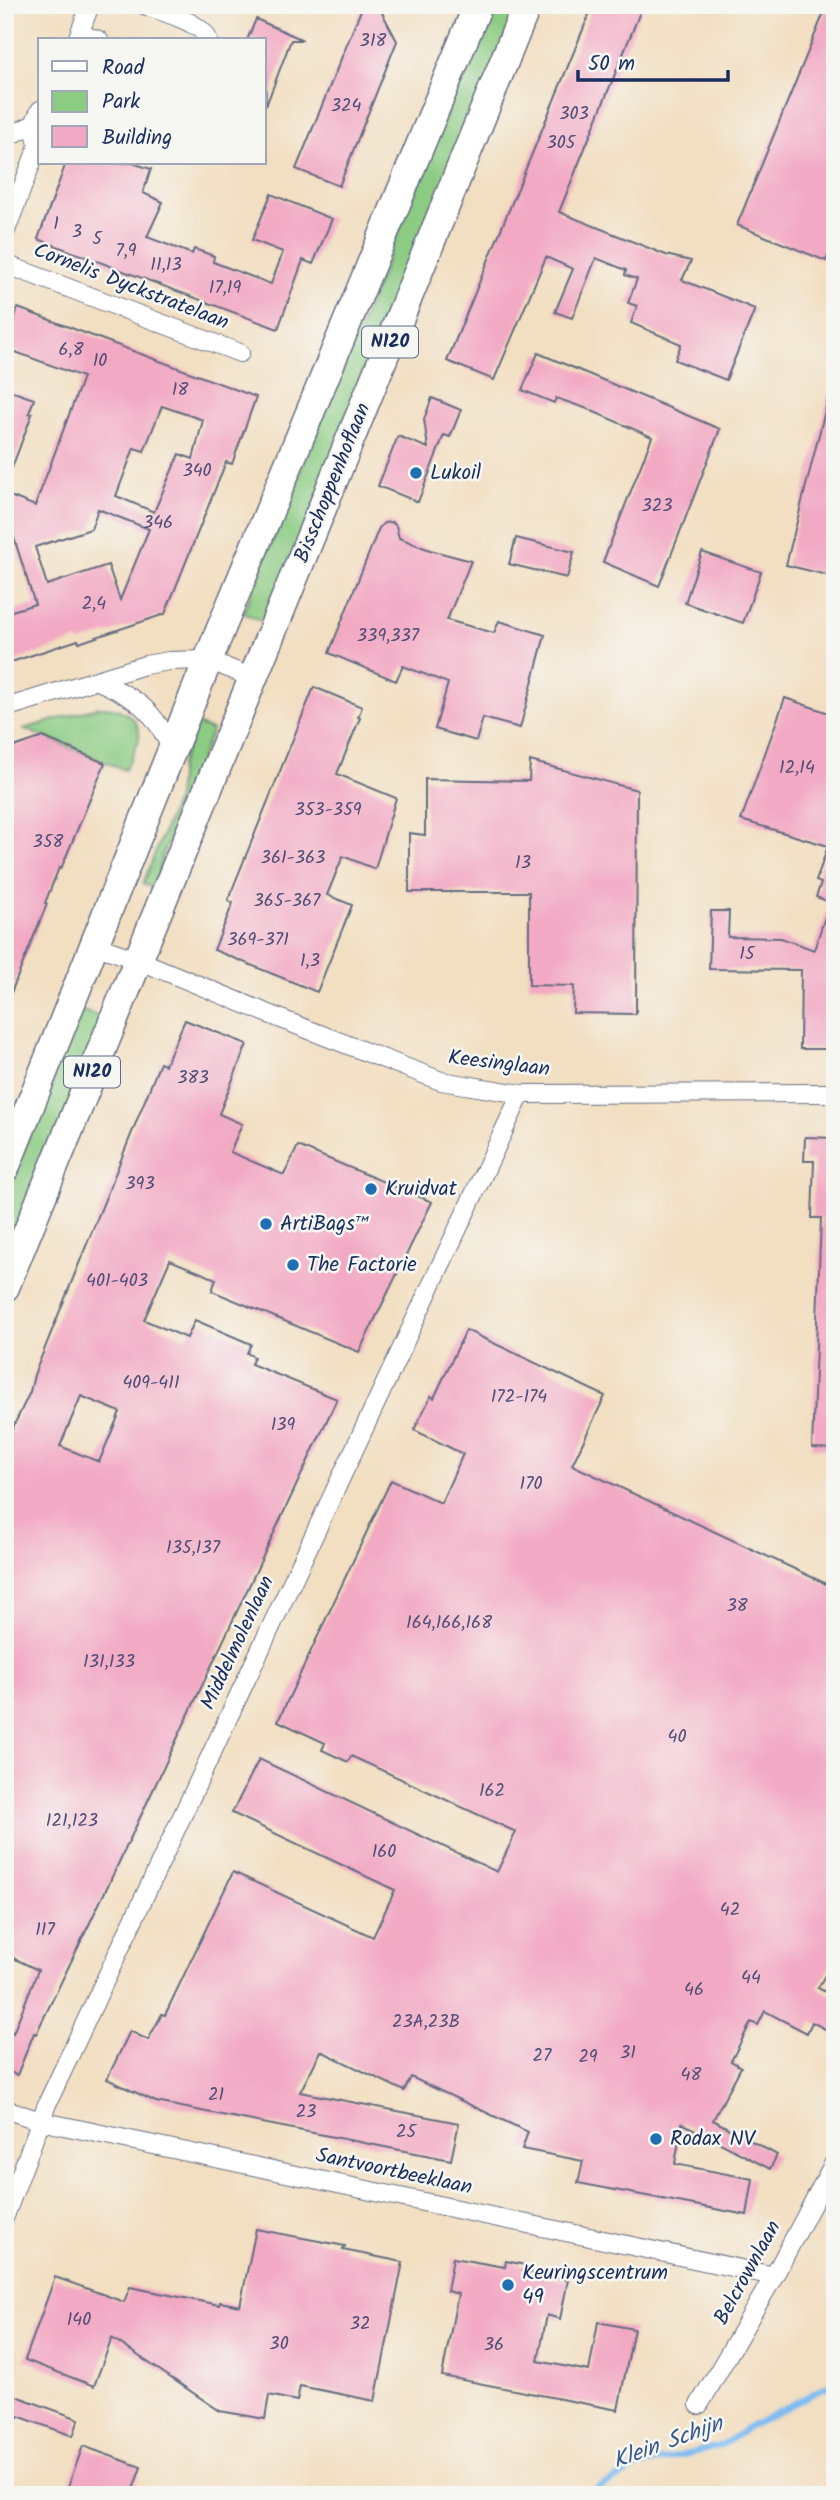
<svg xmlns="http://www.w3.org/2000/svg" width="840" height="2500" font-family="Kalam,sans-serif">
<rect width="100%" height="100%" fill="#f6f6f2"/>
<filter id="ink" filterUnits="userSpaceOnUse"><feTurbulence type="fractalNoise" baseFrequency=".0143" numOctaves="2"/><feDisplacementMap in="SourceGraphic" scale="14" xChannelSelector="R" yChannelSelector="G"/><feConvolveMatrix kernelMatrix="1 2 1 2 8 2 1 2 1" color-interpolation-filters="sRGB"/></filter>
<filter id="wash" filterUnits="userSpaceOnUse"><feTurbulence type="fractalNoise" baseFrequency=".00686" numOctaves="4" result="noise"/><feDisplacementMap in="SourceGraphic" scale="28" xChannelSelector="R" yChannelSelector="G"/><feGaussianBlur stdDeviation="1.57" result="paint"/><feColorMatrix in="noise" values="0 0 0 0 0 0 0 0 0 0 0 0 0 0 0 0 0 1.4 0 .05"/><feComposite in="paint" operator="in"/></filter>
<g filter="url(#wash)">
<rect width="100%" height="100%" fill="#f2dec0"/>
<!-- green -->
<path fill="#8bcb82" stroke="#537d70" stroke-width="2" d="M491 5H518L266 623 243 613Z
M99 707C117 706 142 716 139 738 137 749 129 760 125 770L24 729Z
M197 724 212 730 162 856 155 889 143 884 177 798 180 765Z
M80 1010 104 1018 5 1261V1195Z"/>
<g fill="none" stroke-linecap="round" stroke-linejoin="round">
<!-- stream -->
<path stroke="#7dbbf1" stroke-width="6" d="M585 2495 643 2465 720 2446 748 2428 835 2382"/>
</g>
<g id="blocks">
<!-- building -->
<path fill="#f2a9c3" fill-rule="evenodd" d="M363 5H378L397 41 339 186 296 169Z
M593 5H643L559 212 666 255 691 261 682 280 755 309 726 380 675 360 681 344 631 323 637 306 628 303 637 279 625 275 626 270 596 258 572 318 555 312 573 269 546 257 494 380 447 361Z
M827 5H835V239L826 261 737 225Z
M256 19 303 40H291L266 106 264 40H247Z
M66 163H132L151 169 143 193 163 202 147 237 192 254 194 249 214 256 213 262 271 284 283 252 252 240 271 194 332 219 313 264 303 260 278 329 38 239Z
M18 308 256 397 232 464 226 462 165 614 79 643 78 640 5 664V613L35 604 13 535 5 537V494L35 506 83 377 10 350 11 348 5 346ZM162 406 203 420 193 459 179 454 154 512 116 496 134 448 144 451ZM98 509 149 529 120 600 108 565 47 585 35 547 91 529Z
M538 353 720 429 659 586 603 562 652 437 585 408 556 398 554 403 522 390Z
M5 389 34 399 29 413 32 414 7 481Z
M829 395H835V577L786 565Z
M432 398 461 410 450 437 444 435 418 502 378 486 398 436 428 448 424 419Z
M392 522 396 526 399 538 430 550 471 561 447 620 494 633 499 621 545 635 520 728 483 718 476 741 435 729 448 683 403 666 396 681 329 653 379 528 384 523Z
M516 538 574 552 567 578 509 564Z
M702 552 761 572 743 623 685 603Z
M314 687 362 707 358 717 360 718 337 774 396 798 375 869 343 856 327 895 352 905 317 992 214 950 233 903 228 900Z
M785 698 835 715V1049H800L801 970 709 969 711 911H729L728 937 781 938 814 950 830 902 816 897 821 883 816 881 828 846 741 820Z
M43 737 105 763 61 869 59 868 45 903 47 904 6 1005 5 750Z
M530 761 637 790 636 1014 573 1013 574 986 529 985V892H409V833L425 835V779L529 781Z
M185 1020 247 1044 219 1114 242 1124 230 1152 284 1175 298 1146 432 1202 359 1352 212 1291 216 1279 170 1260 144 1320 187 1338 195 1320 251 1344 247 1353 254 1357 251 1364 337 1399 113 1875 36 2034 34 2033 17 2075 5 2070V2029L13 2033 38 1970 5 1954V1711L11 1697 5 1695V1444L30 1392 34 1375 160 1063 165 1065ZM81 1396 120 1412 99 1462 60 1446Z
M805 1137 835 1138V1449L812 1448 821 1218H812L814 1161H804Z
M466 1330 605 1396 572 1465 835 1588V1957L818 1988 835 1997V2034L812 2022 807 2033 765 2011 758 2025 751 2022 731 2061 741 2067 713 2120 777 2155 770 2169 682 2123 675 2164 753 2179 747 2215 578 2183 583 2161 522 2149 528 2132 411 2077 404 2091 321 2051 300 2092 459 2123 451 2160 156 2102 107 2079 130 2031 148 2040 162 2014 165 2015 233 1872 373 1937 395 1890 232 1813 259 1759 497 1872 516 1832 351 1756 348 1762 322 1750 325 1743 278 1721 391 1480 441 1503 463 1454 414 1430 431 1396 434 1398Z
M256 2229 345 2246 343 2250 403 2262 375 2401 300 2386 297 2401 269 2395 265 2419 220 2411 112 2338 94 2386 25 2360 55 2277 124 2302 130 2287 219 2305 220 2302 240 2306Z
M453 2258 505 2267 506 2261 525 2265 523 2271 568 2280 560 2319 547 2315 538 2361 589 2371 598 2322 634 2329 618 2410 442 2376 458 2294 447 2291Z
M5 2392 79 2419 73 2436 18 2416 5 2446Z
M83 2446 141 2467 131 2495H65Z"/>
</g>
</g>
<g filter="url(#ink)">
<use href="#blocks" fill-opacity="0" stroke="#666c80" stroke-width="2"/>
<g fill="none" stroke-linecap="round" stroke-linejoin="round">
<defs>
<path id="minor" d="M144 5C161 12 203 22 208 40
M80 34 99 40
M77 40 90 5
M5 138 34 124
M5 233 38 146 34 124 40 110
M5 264 240 353
M96 680C135 697 157 711 172 752
M5 708 145 665 169 661 208 660 253 678
M94 945 138 960 286 1021 441 1081 521 1094 835 1093
M5 2109 40 2121 774 2276
M5 2216 47 2104 521 1094
M699 2405 774 2276 835 2161"/>
<path id="primary" d="M5 1168 208 660 478 5
M5 1287 527 5"/>
</defs>
<!-- minor casing -->
<use href="#minor" stroke="#666c80" stroke-width="20"/>
<!-- primary casing -->
<use href="#primary" stroke="#666c80" stroke-width="31"/>
<!-- minor -->
<use href="#minor" stroke="#fff" stroke-width="18"/>
<!-- primary -->
<use href="#primary" stroke="#fff" stroke-width="28"/>
</g>
</g>
<!-- markers -->
<g fill="#1f6fb2" stroke="#f6f6f2" stroke-width="2.5">
<circle cx="416" cy="473" r="7"/>
<circle cx="371" cy="1189" r="7"/>
<circle cx="266" cy="1224" r="7"/>
<circle cx="293" cy="1265" r="7"/>
<circle cx="656" cy="2139" r="7"/>
<circle cx="508" cy="2285" r="7"/>
</g>
<g text-anchor="middle" dominant-baseline="central" stroke-width="5" stroke-linejoin="round" paint-order="stroke">
<!-- number labels -->
<g font-size="18" fill="#514e77">
<text x="373" y="41">318</text>
<text x="346" y="106">324</text>
<text x="574" y="114">303</text>
<text x="561" y="143">305</text>
<text x="56" y="224">1</text>
<text x="77" y="232">3</text>
<text x="97" y="239">5</text>
<text x="126" y="251">7,9</text>
<text x="166" y="265">11,13</text>
<text x="225" y="288">17,19</text>
<text x="71" y="350">6,8</text>
<text x="100" y="361">10</text>
<text x="180" y="390">18</text>
<text x="197" y="471">340</text>
<text x="657" y="506">323</text>
<text x="158" y="523">346</text>
<text x="94" y="604">2,4</text>
<text x="388" y="636">339,337</text>
<text x="797" y="768">12,14</text>
<text x="328" y="810">353-359</text>
<text x="48" y="842">358</text>
<text x="293" y="858">361-363</text>
<text x="523" y="863">13</text>
<text x="287" y="901">365-367</text>
<text x="258" y="940">369-371</text>
<text x="747" y="954">15</text>
<text x="310" y="961">1,3</text>
<text x="193" y="1078">383</text>
<text x="140" y="1184">393</text>
<text x="117" y="1281">401-403</text>
<text x="151" y="1383">409-411</text>
<text x="519" y="1397">172-174</text>
<text x="283" y="1425">139</text>
<text x="531" y="1484">170</text>
<text x="193" y="1548">135,137</text>
<text x="737" y="1606">38</text>
<text x="449" y="1623">164,166,168</text>
<text x="109" y="1662">131,133</text>
<text x="677" y="1737">40</text>
<text x="492" y="1791">162</text>
<text x="72" y="1821">121,123</text>
<text x="384" y="1852">160</text>
<text x="730" y="1910">42</text>
<text x="45" y="1930">117</text>
<text x="751" y="1978">44</text>
<text x="694" y="1990">46</text>
<text x="426" y="2022">23A,23B</text>
<text x="628" y="2053">31</text>
<text x="542" y="2056">27</text>
<text x="588" y="2057">29</text>
<text x="691" y="2075">48</text>
<text x="216" y="2095">21</text>
<text x="306" y="2112">23</text>
<text x="406" y="2132">25</text>
<text x="79" y="2320">140</text>
<text x="360" y="2324">32</text>
<text x="279" y="2344">30</text>
<text x="494" y="2345">36</text>
</g>
<!-- shield labels -->
<g fill="#f6f6f2" stroke="#5d6b8a" stroke-width="2">
<rect x="362" y="326.5" width="56" height="31" rx="5"/>
<rect x="64" y="1056.5" width="56" height="31" rx="5"/>
</g>
<g font-size="19" font-weight="bold" fill="#1b2f5e">
<text x="390" y="342">N120</text>
<text x="92" y="1072">N120</text>
</g>
<!-- street labels -->
<g font-size="21" fill="#1b2f5e" stroke="#f6f6f2">
<text transform="translate(131 287) rotate(21)">Cornelis Dyckstratelaan</text>
<text transform="translate(333 483) rotate(-68)">Bisschoppenhoflaan</text>
<text transform="translate(499 1064) rotate(7)">Keesinglaan</text>
<text transform="translate(238 1643) rotate(-65)">Middelmolenlaan</text>
<text transform="translate(394 2172) rotate(12)">Santvoortbeeklaan</text>
<text transform="translate(748 2273) rotate(-61)">Belcrownlaan</text>
</g>
<!-- poi labels -->
<g font-size="21" fill="#1b2f5e" stroke="#f6f6f2" text-anchor="start">
<text x="430" y="473">Lukoil</text>
<text x="385" y="1189">Kruidvat</text>
<text x="280" y="1224">ArtiBags™</text>
<text x="307" y="1265">The Factorie</text>
<text x="670" y="2139">Rodax NV</text>
<text x="522" y="2273">Keuringscentrum<tspan x="522" dy="24">49</tspan></text>
</g>
<!-- water labels -->
<g font-size="23" font-style="italic" fill="#38598a" stroke="#f6f6f2">
<text transform="translate(668 2443) rotate(-20)">Klein Schijn</text>
</g>
</g>
<!-- margin -->
<rect width="840" height="2500" fill="none" stroke="#f6f6f2" stroke-width="28"/>
<!-- legend -->
<rect x="38" y="38" width="228" height="126" fill="#f6f6f2" stroke="#9ea6b7" stroke-width="2"/>
<rect x="52" y="61" width="35" height="10" fill="#ffffff" stroke="#9ea6b7" stroke-width="2"/>
<text x="102" y="74" font-size="21" fill="#1b2f5e">Road</text>
<rect x="52" y="91" width="35" height="21" fill="#8bcb82" stroke="#9ea6b7" stroke-width="2"/>
<text x="102" y="108" font-size="21" fill="#1b2f5e">Park</text>
<rect x="52" y="126" width="35" height="21" fill="#f2a9c3" stroke="#9ea6b7" stroke-width="2"/>
<text x="102" y="144" font-size="21" fill="#1b2f5e">Building</text>
<!-- scale -->
<path d="M578 70v10h150v-10" fill="none" stroke="#1b2f5e" stroke-width="3.5"/>
<text x="588" y="70" font-size="21" fill="#1b2f5e" stroke="#f6f6f2" stroke-width="5" paint-order="stroke">50 m</text>
</svg>
